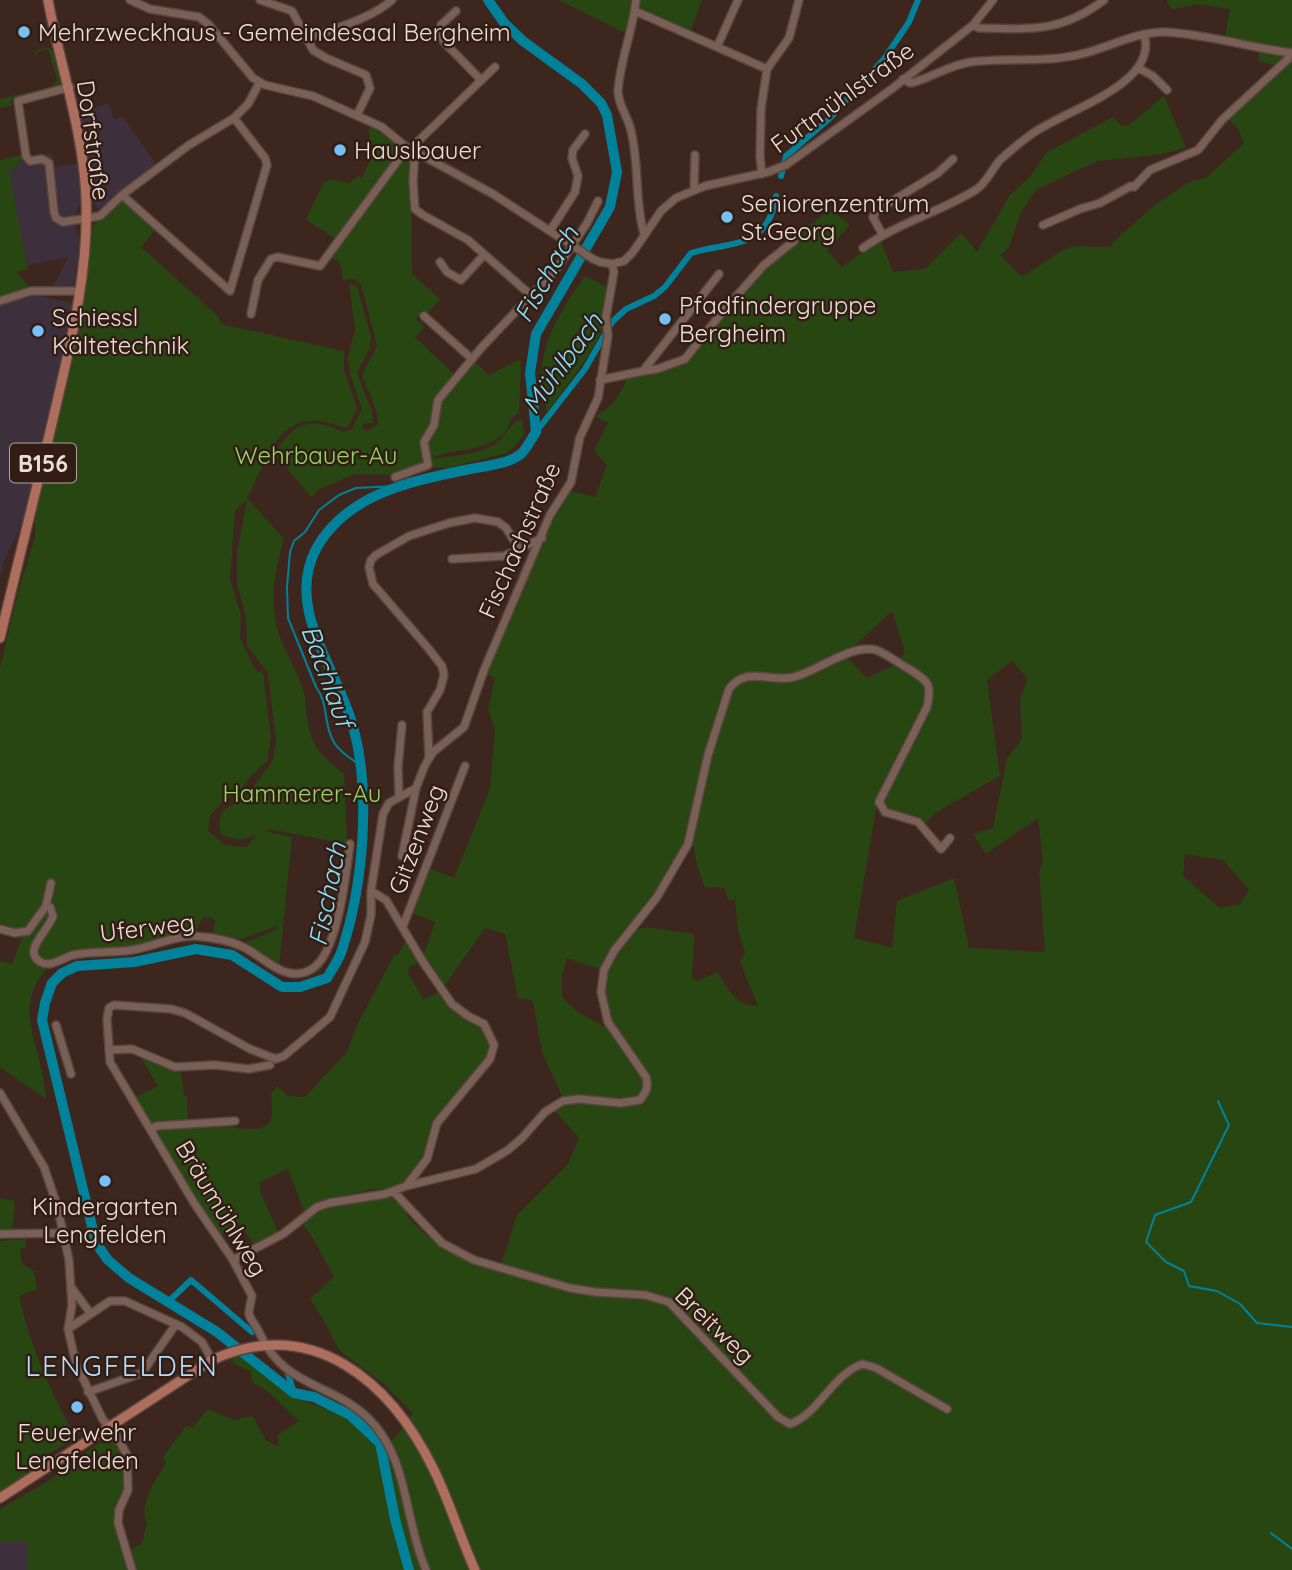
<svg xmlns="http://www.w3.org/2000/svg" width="1292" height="1570" font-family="Quicksand,sans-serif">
<rect width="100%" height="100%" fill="#3d261e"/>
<!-- commercial -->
<path fill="#3d2f3c" d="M109 103 114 119 123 117 157 165 99 210 93 202 80 113Z
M52 153 53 167 78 164 80 205 77 208 76 228 79 242 76 282 73 285 53 287 68 257 27 265 8 171 15 169 22 159Z
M37 295 72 303 58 376 23 521 3 564 0 578V305Z
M28 1541V1570H0V1542Z"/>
<!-- green -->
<path fill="#284612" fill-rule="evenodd" d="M558 0H702L690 33 633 8 628 34Z
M1166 0H1292V1570H28V1542H0V1509L50 1480 78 1457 113 1434 126 1459V1492L116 1518 122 1548 131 1550 142 1543 147 1523C137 1504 158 1478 166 1462L163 1457 186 1426 192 1428 208 1409 233 1420 252 1416 266 1440 278 1447V1435L299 1421C288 1412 264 1384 253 1383L250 1371 235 1364 231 1358 244 1353C256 1365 280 1391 294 1397 329 1411 353 1416 379 1446 401 1439 399 1429 413 1414L384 1384 339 1350 324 1320 310 1299 334 1277 311 1235 301 1222C316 1198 362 1198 388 1194L393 1195 409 1208 407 1216C435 1248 459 1257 499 1271L517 1215 568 1164 579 1138 552 1108C559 1105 564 1102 572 1101 591 1099 631 1112 644 1096 667 1069 566 1019 619 948 624 940 632 930 643 928 658 926 675 933 690 933L694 935V941L692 978 698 981 717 972C728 988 736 1007 758 1006L740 962 745 953 738 930 735 900H728L725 888 705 887C699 873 692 850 693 835 693 813 723 692 738 681 751 672 766 680 780 680 803 680 825 666 845 656L867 678 896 664 905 652 892 611 847 653 818 667 788 677 746 674 735 680 729 688 708 754 688 841 656 896 613 950 602 970 567 958 562 976V997L579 1013 611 1030 642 1076C647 1088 643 1095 631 1101L562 1096 542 1052 533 1001 518 998 505 934 485 928 443 988 423 957 435 922 410 912 428 868 454 878 490 789 495 728 488 710 495 678 487 674 548 529 571 491 595 497 607 465 594 451 608 423 595 416C611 409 623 392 627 377L676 367 687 361 723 313 765 265 797 243 796 237 827 212H834L850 225 827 250 842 267 880 239 893 272 925 269 961 233 977 252 1010 195 1030 177 1046 153 1113 117 1121 125 1128 126 1164 96 1186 148 1156 155 1097 161 1036 190 1020 214 1009 247 1000 255 1022 277 1063 250 1075 246 1112 247 1113 242 1155 205 1191 181 1206 178 1244 143 1238 129 1227 117 1280 66 1258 61 1261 44 1225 37 1230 9 1197 4 1172 9ZM1012 661 1028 679 1020 698 1022 739 1007 759 993 828 973 834 986 854 1038 818 1043 863 1039 872 1045 952 969 948 954 878 897 901 892 948 854 938 876 810 885 805C894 817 914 814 925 824L935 813 1000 776 987 680ZM1185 854 1223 860 1249 890 1240 904 1220 908 1183 876Z
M46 47 52 50 63 85 11 99 12 105 0 108V99L53 86 57 80 49 51 46 49 38 52 36 56 35 51Z
M369 127 382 132 411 156 412 274 440 299 427 314 423 311 416 319 425 327 415 337 459 379 474 361 489 375 518 360 521 361 519 413 511 418C503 455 455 445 430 459 448 457 482 454 497 443 506 435 510 423 522 419L524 433 518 443 507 453 447 468 410 466 388 475 355 474 320 489 311 497 275 454C293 422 310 416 343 432L352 429 362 409 350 373 348 357 355 329 349 284 357 286 371 337 370 348 357 373 372 412 373 423 363 424 361 428 368 431 378 425 377 412 362 375 377 346 361 284 354 279 343 280 340 262 329 257 340 241 306 220 324 182 334 179 349 183 358 176 362 178 376 147 370 144Z
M21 155 22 159 15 169 9 171 28 269 17 272 31 289 0 300V160Z
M123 199 156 229 141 247 219 317 221 324 344 351V370L357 408 347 429C281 401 273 449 247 498L284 539C274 574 268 605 281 640 288 657 298 673 303 690 306 697 305 704 306 711 310 745 318 753 344 774L347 844 268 829 264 831 292 837 279 968 242 944 278 929 277 926 241 939 213 934 215 921 211 917H203L195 933 144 946 55 961C5 1003 44 1047 46 1099L0 1067V961L12 964 23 935 0 926V668L18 593 35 537V519L84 301 93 225 109 214ZM247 499 237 554V584L246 617 247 646 268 673 276 741 273 760 246 797 222 811 219 824 221 834C235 840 242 841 256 835L247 847 225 845 208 831 210 816 225 799 238 794 251 776 267 761 271 737 263 673 256 671 240 639 241 615 230 579 235 511Z
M585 276 607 287C603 302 606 312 603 325 598 348 562 391 547 412 531 357 554 320 585 276Z
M407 938 421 961 409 967 408 973 423 999 440 992C446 999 451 1008 458 1014 477 1029 491 1021 491 1054L439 1116 427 1156 404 1185 393 1190 373 1189 339 1197 304 1211 288 1169 260 1182V1191L279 1234 256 1247 240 1224 220 1237 202 1210 136 1097 158 1086 140 1056 141 1054 181 1069 184 1096H187L188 1127 232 1126C238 1129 242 1129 249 1129 276 1130 272 1115 271 1093L278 1086 287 1096 305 1097 347 1052 357 1025 395 954 398 955Z
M0 1198 15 1201 12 1232H0Z
M26 1239V1247L20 1249 22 1264 34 1271 37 1289 19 1296C30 1346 51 1393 76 1438L29 1465 32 1471 0 1491V1241Z"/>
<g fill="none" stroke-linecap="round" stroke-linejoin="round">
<!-- stream -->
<path stroke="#00829a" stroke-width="2" d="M361 766C353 760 341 753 335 744 323 726 329 704 316 687L288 618 287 587 290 552 294 541 305 532 319 510 339 495 356 488 396 486
M1218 1101 1229 1125 1191 1202 1155 1215 1146 1242 1166 1262 1184 1271 1189 1286 1217 1291 1240 1304 1257 1323 1292 1327
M1271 1533 1292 1549"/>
<!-- canal -->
<path stroke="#00829a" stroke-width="6" d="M781 176 786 156 830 118 884 59 909 22 918 0
M536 432 585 369 612 322 626 309 654 296 665 287 691 253C731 241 768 250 776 196
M167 1303 191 1280 252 1332
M288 1374 294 1393"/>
<!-- river -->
<path stroke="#00829a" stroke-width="10" d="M409 1570 395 1519 380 1443 350 1415 314 1397 294 1393 217 1332 129 1278 108 1260 96 1243 42 1020 45 1003 52 983 62 973 77 966 134 962 196 949 232 955 282 987H300L327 978C332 969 339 960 342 950 363 886 371 795 354 730 340 672 284 610 316 549 347 493 412 481 470 469 486 466 508 464 521 454 527 448 531 439 536 432L530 373 536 334 610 207 617 172 607 115 601 103 582 84 523 41 505 24 488 0"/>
<defs>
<path id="minor" d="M130 0 150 9 199 17 209 25 253 78 265 85 313 96 382 127 405 146 493 194 593 259 600 262 612 264 624 261 633 252 661 211 676 198 705 186 768 172 786 165 893 88 973 25 993 0
M260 0 292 11 313 50 326 58 366 75 370 88 357 115
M636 0C633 31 620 60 618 91 618 104 626 114 630 127 640 162 634 199 644 234
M456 11 441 25 439 30 444 42 481 80
M635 11 767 69
M973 25 979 28C1030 29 1061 33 1104 0
M306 39C334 28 369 20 392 0
M717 47 738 0
M1138 68 1153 76 1167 90
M903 79 910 83 915 82C934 76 950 65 971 62 1006 57 1042 63 1077 55 1107 49 1133 32 1165 32 1208 34 1250 48 1292 53
M70 87 18 101 26 156 30 161 42 159 49 163 54 212 56 218 63 222 100 216 122 195 189 145 234 118
M410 149 495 67
M415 151 413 181 415 209 423 215 468 240 533 297
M762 174 760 157 761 109 767 69 789 38 799 0
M694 190 695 155
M122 195 230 291 267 165 265 158 234 118 248 104 260 82
M1043 225 1080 209 1100 203 1131 186 1134 187 1150 170 1198 150 1222 120 1288 59V53
M550 231 575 192 578 176 572 158 573 150 585 134
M882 234 873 217 876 211 938 173 953 159
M863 248C899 222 941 212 977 189 987 182 992 169 1000 160 1009 152 1019 143 1029 136 1060 111 1160 86 1144 34
M440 262 447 272 461 280 484 255
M0 301 31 291H80
M251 314 258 280 271 259 278 257 320 266 399 159 405 146
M424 316 472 359
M643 371 657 369 685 359 724 310 764 265 794 241
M600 380 643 371 719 274
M395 477 428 465 424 442 434 425 438 400 482 347 558 267 587 223 598 201
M452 559 504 556 521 548
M429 758 427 712 440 690 444 675 442 666 428 648 373 584 369 567 371 560 376 555 409 536 449 523 475 518 498 522 506 528 518 547 521 548 542 538
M416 788 389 803 383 814 371 891V915L365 942 330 1017 284 1056 276 1059 250 1049 185 1013 171 1009 114 1005 109 1008 107 1019 110 1062 194 1203 233 1260 252 1296C246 1323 249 1311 260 1334 284 1387 329 1382 367 1417 409 1456 404 1521 426 1570
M399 796 398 767 402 725
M402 856 416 788 425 765 433 752 464 727 484 670 550 515 571 482 580 437 598 398 608 336 606 317 614 272 612 264
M371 891 386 900 423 962 452 1004 468 1016 484 1024 494 1045 490 1059 437 1123 427 1159 407 1185
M46 906 50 907 53 916C49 930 23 950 39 961 50 969 62 958 73 955 92 951 113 953 132 950 152 947 173 936 194 936 208 937 228 940 241 946 264 956 285 985 312 969 338 953 346 874 350 844
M403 926 465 766
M0 929 15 933 28 931 46 906 51 883
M56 1025 71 1074
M109 1050 132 1049 175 1067 215 1065 249 1069 270 1065
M0 1093 44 1167 57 1205 69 1260 72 1305 68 1329 76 1364 103 1420 114 1431 127 1455 128 1490 119 1510 118 1523 132 1570
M151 1129 157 1126 235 1121
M394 1192 442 1243 474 1260 570 1288 595 1292 645 1295 669 1302 778 1417 790 1424C819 1414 833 1373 863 1364L876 1368 947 1409
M0 1234 64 1233
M233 1260 283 1234 317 1207 329 1203 385 1194 406 1186 476 1169 508 1150 522 1138 545 1112 563 1101 579 1099 620 1103 640 1100C646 1092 649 1087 646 1077L608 1022 601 992 604 970 614 951 657 897 688 844 708 755 729 689C747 665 770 683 794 677 818 671 852 643 876 650 887 654 898 663 909 669 929 682 932 683 927 707L879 802 885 812 918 822 941 849 950 838
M71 1287 91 1314
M68 1329 110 1301H125L182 1327 202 1342 212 1360
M88 1392 142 1373 176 1324"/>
<path id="major" d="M0 638C18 561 38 484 56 406 72 338 89 268 86 197 83 129 60 66 48 0
M0 1498 212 1360C313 1314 391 1382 434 1470 450 1503 460 1537 475 1570"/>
</defs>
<!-- minor casing -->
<use href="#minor" stroke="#57453d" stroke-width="10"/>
<!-- major casing -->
<use href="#major" stroke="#57453d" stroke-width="12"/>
<!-- minor -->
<use href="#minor" stroke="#795f55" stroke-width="7"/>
<!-- major -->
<use href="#major" stroke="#ae6e5d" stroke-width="9"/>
</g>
<!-- markers -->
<g fill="#77bff7" stroke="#321d14" stroke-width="2.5">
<circle cx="24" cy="32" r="7"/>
<circle cx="340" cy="150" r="7"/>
<circle cx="727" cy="217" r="7"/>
<circle cx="665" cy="319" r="7"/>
<circle cx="38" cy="331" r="7"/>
<circle cx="105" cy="1181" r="7"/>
<circle cx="77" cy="1407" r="7"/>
</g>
<g text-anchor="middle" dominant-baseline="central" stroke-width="5" stroke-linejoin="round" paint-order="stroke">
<!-- shield labels -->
<rect fill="#321d14" stroke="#b4a39c" stroke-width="2" x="10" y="443.5" width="66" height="39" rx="5"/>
<g font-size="23" font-weight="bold" fill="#ecddd7">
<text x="43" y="463">B156</text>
</g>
<!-- poi labels -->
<g font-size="24" fill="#ecddd7" stroke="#321d14" text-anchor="start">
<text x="38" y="32">Mehrzweckhaus - Gemeindesaal Bergheim</text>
<text x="354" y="150">Hauslbauer</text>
<text x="741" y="203">Seniorenzentrum<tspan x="741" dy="28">St.Georg</tspan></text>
<text x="679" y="305">Pfadfindergruppe<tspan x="679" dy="28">Bergheim</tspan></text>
<text x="52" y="317">Schiessl<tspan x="52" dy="28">Kältetechnik</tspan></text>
<text x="105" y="1206" text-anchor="middle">Kindergarten<tspan x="105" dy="28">Lengfelden</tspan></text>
<text x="77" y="1432" text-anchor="middle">Feuerwehr<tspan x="77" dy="28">Lengfelden</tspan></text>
</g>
<!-- street labels -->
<g font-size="24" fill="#ecddd7" stroke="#321d14">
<text transform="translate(842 97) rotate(-36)">Furtmühlstraße</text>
<text transform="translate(94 140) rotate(82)">Dorfstraße</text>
<text transform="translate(519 540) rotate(-66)">Fischachstraße</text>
<text transform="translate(416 839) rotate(-69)">Gitzenweg</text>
<text transform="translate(147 927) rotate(-7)">Uferweg</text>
<text transform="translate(222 1208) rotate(59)">Bräumühlweg</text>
<text transform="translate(715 1325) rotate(44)">Breitweg</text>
</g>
<!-- park labels -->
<g font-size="24" fill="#93d469" stroke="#321d14">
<text x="316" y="455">Wehrbauer-Au</text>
<text x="302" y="793">Hammerer-Au</text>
</g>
<!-- water labels -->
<g font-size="26" font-style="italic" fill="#88e2fa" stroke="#321d14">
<text transform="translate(546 274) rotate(-61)">Fischach</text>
<text transform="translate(562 363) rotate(-54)">Mühlbach</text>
<text transform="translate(328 676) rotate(70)">Bachlauf</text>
<text transform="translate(327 894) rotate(-79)">Fischach</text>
</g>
<!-- quarter labels -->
<g font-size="28" letter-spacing="2" fill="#b6dcfc" stroke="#321d14">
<text x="122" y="1365">LENGFELDEN</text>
</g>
</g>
</svg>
